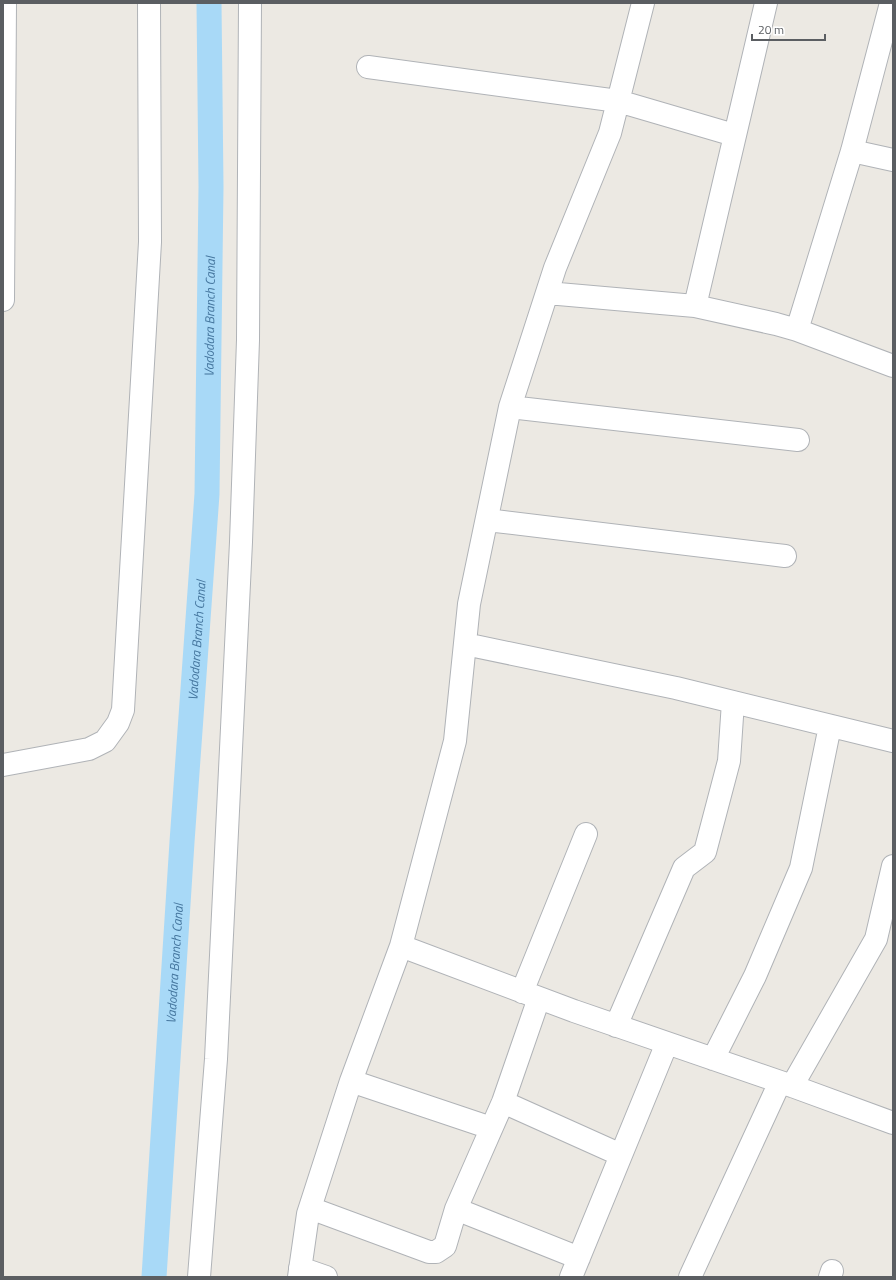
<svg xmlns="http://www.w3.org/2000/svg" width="896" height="1280" font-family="'Titillium Web',sans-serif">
<rect width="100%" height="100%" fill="#ece9e3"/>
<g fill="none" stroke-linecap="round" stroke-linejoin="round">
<!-- canal -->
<path stroke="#a8d9f7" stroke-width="25" id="s1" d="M154 1277 182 842 207 494 211 187 209 3"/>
<defs>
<path id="minor" d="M368 67 618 101 734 135
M852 151 893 160
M547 293 695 306 766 3
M3 300 5 3
M695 306 776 324 797 330 893 366
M797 330 852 151 891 3
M510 407 798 440
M487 520 785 556
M465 644 676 688 893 741
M3 765 89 749 105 741 118 723 123 710 150 242 149 3
M401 946 574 1011 792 1086 893 1123
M522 992 586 834
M616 1026 684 868 705 852 729 761 733 702
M713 1059 755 976 801 868 830 726
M351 1081 491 1128
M792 1086 876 939 893 866
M503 1102 621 1155
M310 1208 429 1252H436L445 1246 456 1209 503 1102 539 998
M456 1209 579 1258
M300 1268 326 1277
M199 1277 216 1059 241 542 248 340 250 3
M299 1277 308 1214 351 1081 401 946 455 741 469 604 510 407 555 268 610 133 643 3
M571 1277 667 1043
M690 1277 780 1082
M830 1277 832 1271"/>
</defs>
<!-- minor casing -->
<use href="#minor" stroke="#b0b3b7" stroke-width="24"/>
<!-- minor -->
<use href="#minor" stroke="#fff" stroke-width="22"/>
</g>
<g text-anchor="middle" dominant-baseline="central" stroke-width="3.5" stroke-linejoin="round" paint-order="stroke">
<!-- water labels -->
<g font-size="13" font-style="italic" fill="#45769e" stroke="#fff">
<text stroke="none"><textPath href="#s1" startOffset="962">Vadodara Branch Canal</textPath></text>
<text stroke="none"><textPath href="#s1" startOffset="638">Vadodara Branch Canal</textPath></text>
<text stroke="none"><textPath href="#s1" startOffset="314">Vadodara Branch Canal</textPath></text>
</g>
</g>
<!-- border -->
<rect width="896" height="1280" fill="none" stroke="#5b5e62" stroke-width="8"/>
<!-- scale -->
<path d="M752 34v6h73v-6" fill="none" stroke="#5b5e62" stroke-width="2"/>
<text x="758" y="34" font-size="12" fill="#5b5e62" stroke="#ffffff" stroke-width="3" paint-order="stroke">20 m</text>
</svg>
